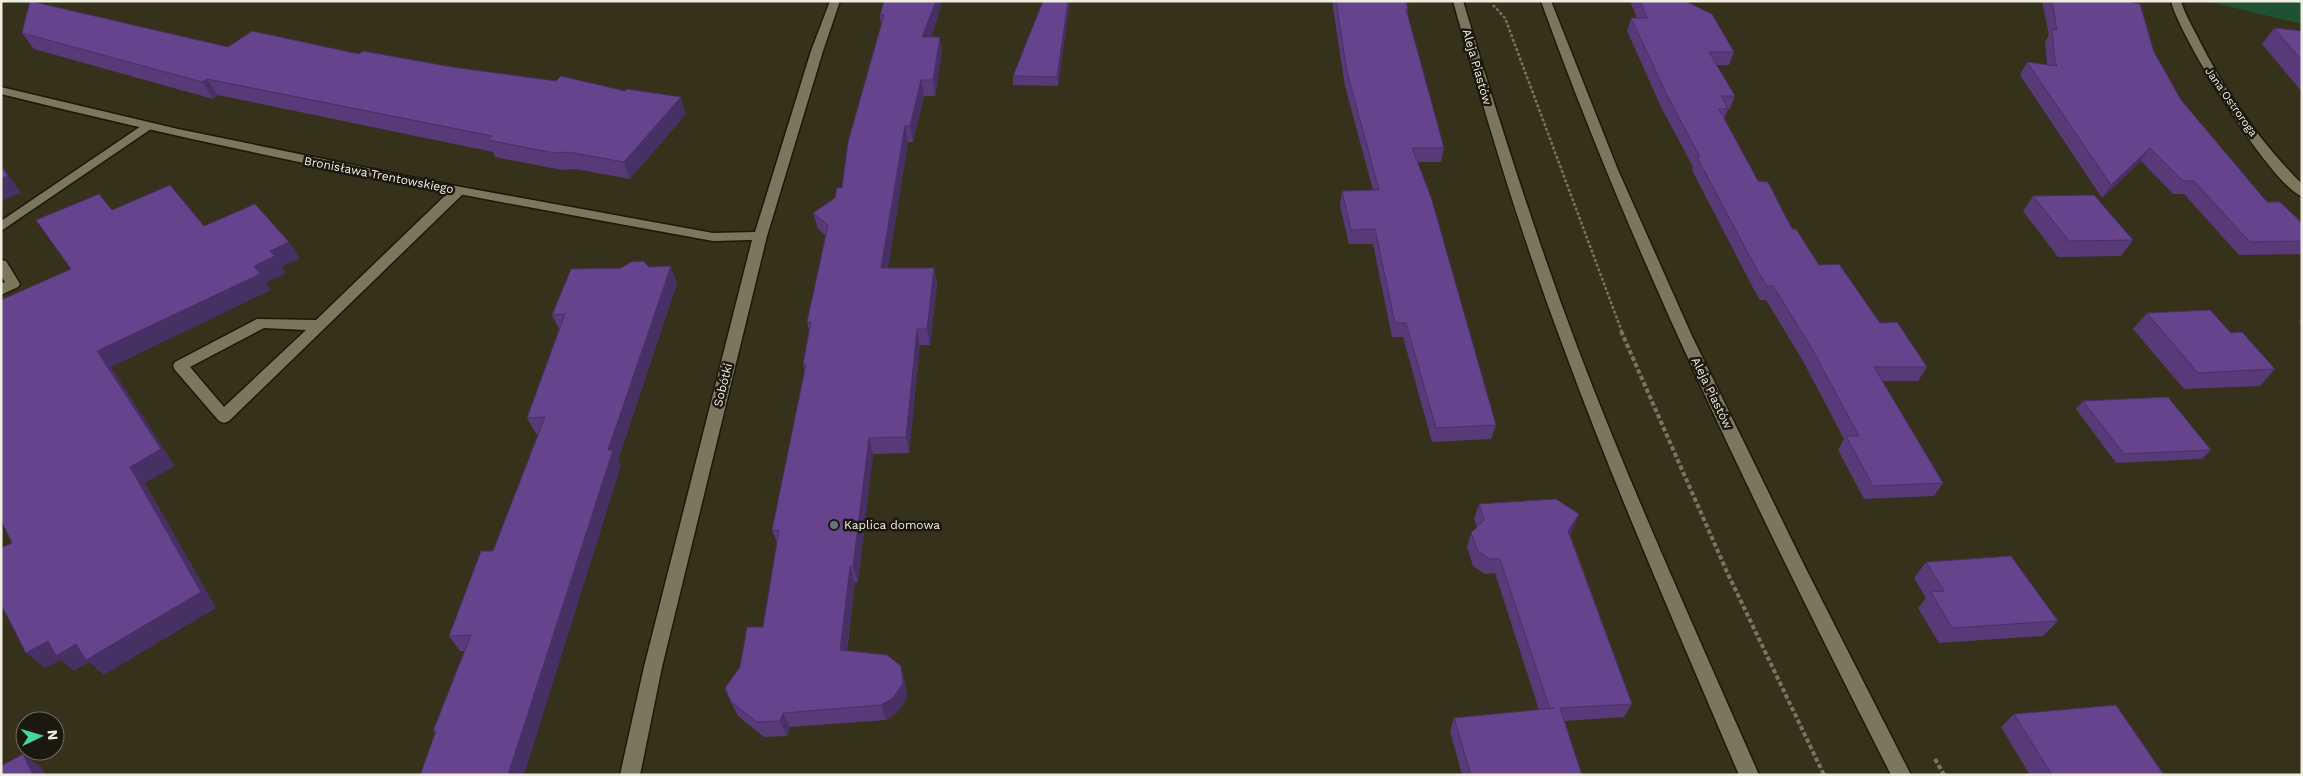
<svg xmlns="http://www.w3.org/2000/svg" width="2303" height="776" font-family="'Work Sans',sans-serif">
<rect width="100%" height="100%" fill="#36311b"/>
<!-- green -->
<path fill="#215133" d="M2206 1H2302V24Z"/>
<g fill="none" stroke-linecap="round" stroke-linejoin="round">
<defs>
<path id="lane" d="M147 122 151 123 153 126 151 129 1 231V221Z
M458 187 464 191 463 194 229 421 224 423 219 421 175 370 173 366 175 362 257 319 316 320 453 188ZM264 328 306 330 224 407 190 367Z
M1 260 6 261 20 284 18 287 1 295V284L5 282 1 276Z"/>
<path id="street" d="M830 1H840L823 51 767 236 662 667 640 775H620L644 667 752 240 713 241C474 198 236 153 1 94V87L178 129 445 184 713 233 755 232 811 51Z
M2171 1H2181C2185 15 2193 27 2199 40 2226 93 2260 142 2302 184V196C2273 188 2178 34 2171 1Z"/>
<path id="secondary" d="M1453 1H1463C1498 118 1535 235 1578 349 1633 493 1697 634 1759 775H1739C1679 634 1617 493 1564 349 1521 235 1486 118 1453 1Z
M1541 1H1551L1618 170 1692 336 1805 567 1911 775H1891C1763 522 1637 268 1541 1Z"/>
</defs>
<!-- lane casing -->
<use href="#lane" stroke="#1d1904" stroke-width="3"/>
<!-- street casing -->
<use href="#street" stroke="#1d1904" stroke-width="3"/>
<!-- secondary casing -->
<use href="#secondary" stroke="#1d1904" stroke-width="3"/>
<!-- path-far1 -->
<path stroke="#787461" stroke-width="2.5" stroke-dasharray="3 2" stroke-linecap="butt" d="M1493 5 1505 18 1622 332"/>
<!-- path -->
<path stroke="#787461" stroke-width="4" stroke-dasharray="4.5 2.5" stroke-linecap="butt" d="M1621 331 1727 572 1824 775
M1935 759 1944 775"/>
<!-- lane -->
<use href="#lane" fill="#7b765e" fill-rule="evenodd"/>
<!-- street -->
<use href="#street" fill="#7b765e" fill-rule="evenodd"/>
<!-- secondary -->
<use href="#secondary" fill="#7b765e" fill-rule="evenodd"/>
</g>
<!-- wall -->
<path fill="#583a79" d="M1070 1 1058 86 1013 85V76Z
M1332 1H1406L1408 9 1407 14 1444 148 1441 162H1418L1496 425 1491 439 1432 442 1403 337H1392L1373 244H1349L1340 206 1342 191 1373 190 1345 86Z
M1630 1H1685L1734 52 1729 65H1717L1735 96 1730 109H1728L1724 119 1758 181 1819 265 1927 367 1918 381H1882L1943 483 1934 496 1864 499 1838 450 1844 439 1803 361 1766 300H1760L1752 286 1692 170 1693 167 1662 109 1627 31 1631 18H1637Z
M2042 1H2130L2154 52 2181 100 2267 202 2302 223V254L2239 255 2184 194H2173L2141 161 2102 198 2020 75 2027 62 2047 65 2045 42 2049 35Z
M880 15 937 20 931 37 942 52 935 96H924L913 142H908L888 268H934L937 284 930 345H920L909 453 873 454 858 582H855L847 651 905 681 907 698 897 713 886 720 790 727 787 736 764 737 738 716 731 702 740 667 763 627 777 543 772 530 805 371 803 364 809 330 807 322 826 236 818 229 813 213 835 198 842 188 881 25Z
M2274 28 2302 31V92L2262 44Z
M22 33 228 47 359 54 686 114 630 179 575 169 562 170 495 157 493 152 218 95 213 99 34 49Z
M2033 196 2133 240 2121 256 2058 257 2023 211Z
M649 267 677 283 618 460 621 466 436 734 433 731 465 651H460L449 636 493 551 538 434H536L527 418 559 329 552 315Z
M2147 313 2231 333 2275 369 2260 386 2184 389 2133 329Z
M2302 319V325L2299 322Z
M2083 401 2211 450 2202 459 2116 463 2076 409Z
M1479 504 1579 514 1573 529 1570 534 1632 704 1624 717 1564 721 1582 775H1462L1450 731 1454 718 1539 710 1495 573 1485 574 1473 566 1467 547 1471 533 1477 527 1474 519Z
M1926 562 2058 621 2043 636 1939 643 1918 608 1926 598 1914 578Z
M2014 714 2164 775H2030L2001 727Z"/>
<!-- shaded-wall -->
<path fill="#473063" d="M936 1H942L937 20 925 52 922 37Z
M1068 1H1070L1058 86 1057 77Z
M940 37 942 52 935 96 933 80Z
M207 79 218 95 213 99 202 82Z
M921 80 924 96 913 142 910 126Z
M681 97 686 114 630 179 624 162Z
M905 126 908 142 885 285 881 268Z
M2150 148 2141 161 2102 198 2111 185Z
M1 164 21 193 1 201Z
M289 242 300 258 282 267 286 273 266 283 271 290 111 367 175 466 145 483 216 608 104 675 89 662 74 671 61 660 45 668 26 653 130 467 97 351 254 266 270 251Z
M671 266 677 283 618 460 621 466 524 775H508L608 450Z
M934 268 937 284 930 345 927 329Z
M917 329 920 345 909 453 906 437Z
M869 438 873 454 858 582 853 566Z
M1579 514 1573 529 1562 545 1568 531Z
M850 567 855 582 845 665 840 650Z
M901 666 905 681 907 698 897 713 886 720 881 705Z
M783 713 790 727 787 736 780 721Z
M23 754 42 768 46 775H33Z"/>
<!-- building -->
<path fill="#66448d" stroke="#473063" d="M30 1 228 47 252 31 359 54 363 51 452 67 556 81 561 76 625 91 627 89 681 97 624 162 568 152 555 153 487 140 492 136 207 79 202 82 22 33Z
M884 1H936L922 37H940L933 80H921L910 126H905L881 268H934L927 329H917L906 437 869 438 853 566 850 567 840 650 887 655 901 666 903 683 893 698 881 705 783 713 780 721 757 722 731 702 725 688 740 667 747 627H763L779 530H772L806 364H803L811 322H807L828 225 813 213 835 198 837 188H842L848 142 884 15H880Z
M1043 1H1068L1057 77 1013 76Z
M1336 1H1406L1408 9H1406L1444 148H1412L1431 197 1496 425 1436 428 1406 323H1395L1375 229 1351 230 1342 191 1379 190 1347 72Z
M1640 1H1685L1712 14 1734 52H1709L1735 96H1721L1728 109H1719L1758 181 1768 182 1792 229H1796L1819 265 1839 264 1880 323 1897 322 1927 367H1874L1943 483 1873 486 1846 436H1859L1811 347 1773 286H1767L1758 272 1697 157H1700L1667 95 1631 18H1647Z
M2052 1H2130V2L2140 4 2154 52 2181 100 2267 202H2280L2302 223V241L2250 242 2194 181H2183L2150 148 2111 185 2027 62 2057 66 2055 61 2052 29 2057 30Z
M2274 28 2302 31V61Z
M1 167 8 176 1 179Z
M170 185 204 226 255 204 289 242 270 251 275 256 254 266 260 274 97 351 161 449 130 467 201 592 86 660 76 644 56 656 48 641 26 653 2 606 1 607V548L12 543 1 520V300L71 269 36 220 99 194 112 210Z
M2094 195 2133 240 2069 241 2033 196Z
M643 261 649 267 671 266 608 450H613L508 775 518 774V775H420L436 731H433L471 635 449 636 481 551H493L545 417 527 418 565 314 552 315 571 269 621 268 631 262Z
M2210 310 2231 333 2242 332 2275 369 2198 373 2147 313Z
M2168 397 2211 450 2124 454 2083 401Z
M1556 499 1579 514 1568 531 1632 704 1560 708 1582 775H1471L1454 718 1555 708 1550 709 1500 559H1490L1478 551 1471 533 1484 520 1479 504Z
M2011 556 2058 621 1952 628 1931 592 1944 591 1926 562Z
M2116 705 2164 775H2052L2014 714Z
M23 754 33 775H1V766Z"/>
<!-- markers -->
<circle fill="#6b7280" stroke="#1b190f" stroke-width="2" cx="834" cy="525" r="5"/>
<g text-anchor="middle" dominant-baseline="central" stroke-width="5" stroke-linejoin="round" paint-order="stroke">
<!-- far-street labels -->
<g font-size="11" fill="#f0eee0" stroke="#1b190f">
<text transform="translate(2231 102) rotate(55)">Jana Ostroroga</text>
</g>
<!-- street labels -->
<g font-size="12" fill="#f0eee0" stroke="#1b190f">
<text transform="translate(1477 67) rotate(74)">Aleja Piastów</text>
<text transform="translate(379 175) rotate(11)">Bronisława Trentowskiego</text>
<text transform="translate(723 385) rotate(-76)">Sobótki</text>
<text transform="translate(1712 393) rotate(64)">Aleja Piastów</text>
</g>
<!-- poi labels -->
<g font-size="12" fill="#f0eee0" stroke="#1b190f" text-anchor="start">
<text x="844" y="525">Kaplica domowa</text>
</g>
</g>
<!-- border -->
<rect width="2303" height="776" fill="none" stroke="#f0eee0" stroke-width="5"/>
<!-- north arrow -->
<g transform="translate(40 736) rotate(85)"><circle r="24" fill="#1b190f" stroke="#706e63"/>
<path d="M0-4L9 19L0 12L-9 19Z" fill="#48d49d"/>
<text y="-8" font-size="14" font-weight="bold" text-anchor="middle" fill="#f0eee0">N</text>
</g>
</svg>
